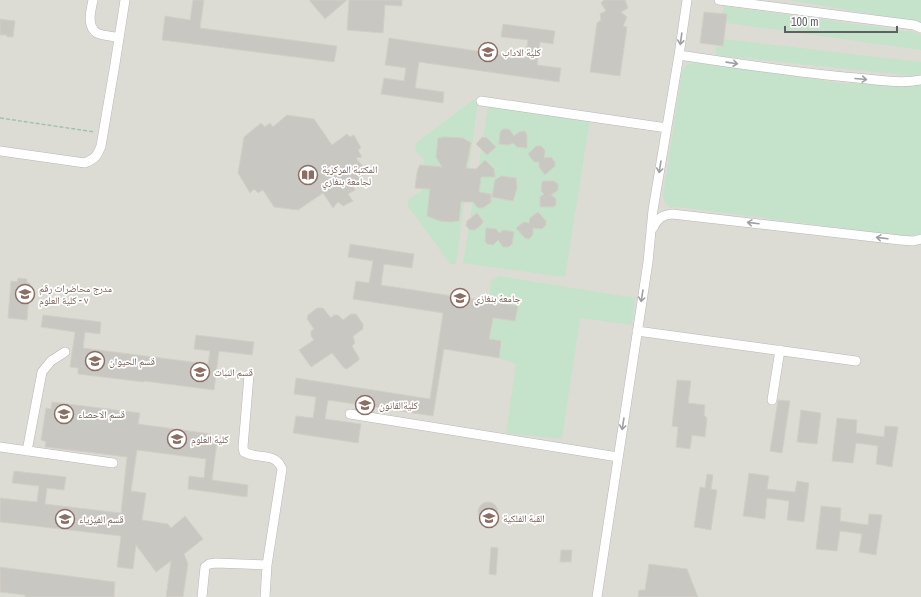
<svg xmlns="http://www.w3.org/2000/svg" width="921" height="597" font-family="'Archivo Narrow','Noto Naskh Arabic',sans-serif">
<rect width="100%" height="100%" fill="#eeede6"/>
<!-- education -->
<path fill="#dddcd4" d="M0 0H921V597H0Z"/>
<!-- green -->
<path fill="#c5e2ca" d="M788 0H921V23L919 22Z
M724 6 914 32 921 35V50L727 23V14H722Z
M724 39 921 62V74L912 76 716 55V47L723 46Z
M697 61 840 83 907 86 921 85V234L903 236 678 207 670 208 664 201 663 196 682 71 687 65Z
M473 100 478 101 456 264H450L408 206V200L422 190 424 160 415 150 417 142Z
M488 106 590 119 565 277 463 263Z
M499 276 635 298 632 325 580 318 562 439 506 433 516 364 499 358 501 341 489 339 493 318 515 321 517 306 489 302 491 281Z"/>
<!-- building -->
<path fill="#c9c7c2" stroke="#d2d0c5" d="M193 0H204L200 28 337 46 334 62 162 40 165 16 190 20Z
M309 0H347L325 19Z
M349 0H402V6L385 5 383 33 347 30Z
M604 0H625L628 8 621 12 627 17 623 26 627 27 620 76 590 72 597 23 601 20 600 14 606 11 601 3Z
M704 12 727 14 723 46 700 43Z
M0 19 15 21 13 37H7V35H0Z
M503 24 555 31 553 44 540 42 537 65 561 68 559 82 419 62 415 88 444 92 443 103 381 94 384 78 404 81 406 68 385 65 389 38 525 58 528 40 501 37Z
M287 115 314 119 332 145 347 134 350 137 354 135 361 148 358 150 362 157 356 158 365 169 360 180 352 185 355 190 348 194 353 201 343 206 338 202 333 208 323 193 298 210 274 207 263 190 258 193 254 189 250 193 238 173 244 137 261 123 265 127 270 123 273 127Z
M503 129H509L514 136 519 132 525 131 527 135V148L517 147 513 143 509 145 499 144 500 132Z
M444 137 463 138 471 143 466 168 476 169 485 160 494 169 495 177H481L479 192 491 194V202L483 208H478L473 202H461L459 221 451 222 440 221 427 216 430 189 415 188 417 173 418 169 420 165 442 167 436 157 438 138Z
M482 137 487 138 496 147 487 155 476 144Z
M536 146H541L545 150 544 158 551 157 555 162V166L545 175 539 167V162H534L528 154Z
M501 176 516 178 517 188 513 201 492 197 495 180Z
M544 181H554L558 184V190L551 195 556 199V205L553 207H540V197L544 194 541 191 542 182Z
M538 212 546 221V225L542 229 533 228V235L529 239 525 238 516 228 524 222 529 223 530 218Z
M477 213 483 221 482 224 475 230H470L466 226 467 221Z
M486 228 496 229 499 233 504 230 514 232 512 244 509 247H503L498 240 493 245 487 244 485 241Z
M350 244 414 254 412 268 384 264 381 285 518 306 515 321 493 318 489 339 501 341 499 358 444 349 433 416 328 400 325 419 361 424 358 443 293 433 296 416 313 418 316 397 294 394 296 378 430 399 443 313 353 299 356 281 369 283 373 261 348 257Z
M18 278 27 279V283H30L27 320 8 318 11 281 17 282Z
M317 308H323L331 318 334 315H338L343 320 351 314H356L363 324V329L353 336 355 343 352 346 359 358V360L347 369 344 368 332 353 311 367 299 350 314 340 311 336V331L314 329 307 319 308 315Z
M43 315 101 322 100 334 85 332 83 348 208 364 210 351 194 349 196 335 254 342 252 355 219 351 214 390 144 381V382L78 374V368L70 367 75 332 41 327Z
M677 380 691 381 688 403 705 405 704 415 707 418 705 437 692 435 690 449 676 447 678 427 672 426Z
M778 400 790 401 782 453 770 451Z
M52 402 140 413 138 424 211 434 210 441 217 442 212 480 248 485 247 497 188 489 189 476 204 478 206 459 137 450 131 491 146 493 142 520 168 524 171 528 185 516 203 539 184 554 188 564 183 597H166L171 561 156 572 136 545 133 569 117 567 121 536 0 522V498L37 502 39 486 12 483 14 471 66 477 64 490 47 488 45 504 121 513 127 457 45 447 46 442 41 440 46 408 51 409Z
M801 410 821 413 817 444 797 442Z
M837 418 857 420 856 433 884 437 885 426 898 427 892 467 876 464 878 446 856 443 853 463 832 461Z
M749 473 769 476 767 489 795 492 797 481 809 483 804 522 787 520 789 501 767 498 765 519 743 516Z
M707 474 713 475 711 489 717 490 711 530 694 527 700 487 705 488Z
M478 512a10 10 0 1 1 20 0a10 10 0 1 1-20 0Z
M821 506 841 508 840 521 868 525 869 514 882 515 876 555 859 552 862 534 840 531 837 551 816 549Z
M491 547 498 548 496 575 489 574Z
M561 550H572L571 562H560Z
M649 564 687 569 698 597H638L639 590H645Z
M0 567 115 582 114 597H25V595L0 592Z"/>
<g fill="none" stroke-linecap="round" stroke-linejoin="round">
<defs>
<path id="minor" d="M93 0C91 10 86 26 97 33 103 36 113 36 119 38
M719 0 914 25 921 28
M679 55C738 64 798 73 857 78 878 80 901 84 921 80
M481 101 667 128
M0 151 85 163C96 158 97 156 101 146L115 64 125 0
M653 228C657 219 662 215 672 214L900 240 913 241 921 239
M637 331 856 361
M249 375 243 447 244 452C258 460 275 451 282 469L267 565 265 597
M772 400 780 350
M350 414 618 457
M0 447 113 463
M27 451 42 372 51 361 65 352
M202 597 205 567 209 564 216 563 267 565
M597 597 648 262 653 210 679 55 687 0"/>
</defs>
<!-- minor casing -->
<use href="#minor" stroke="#b6b6bb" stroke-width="10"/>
<!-- path -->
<path stroke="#9fc2af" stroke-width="1.5" stroke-dasharray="4 2" stroke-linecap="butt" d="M0 118 95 132"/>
<!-- minor -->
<use href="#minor" stroke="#fff" stroke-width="9"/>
</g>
<!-- one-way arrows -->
<defs><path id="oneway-shaft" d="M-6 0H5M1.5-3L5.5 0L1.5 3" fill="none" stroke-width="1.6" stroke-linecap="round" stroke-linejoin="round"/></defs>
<g stroke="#9e9fa2">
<use href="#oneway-shaft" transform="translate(681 39) rotate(98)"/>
<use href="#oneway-shaft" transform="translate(732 63) rotate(8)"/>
<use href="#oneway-shaft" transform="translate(861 79) rotate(5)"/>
<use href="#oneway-shaft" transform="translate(660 167) rotate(99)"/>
<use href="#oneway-shaft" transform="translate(753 223) rotate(-173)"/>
<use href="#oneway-shaft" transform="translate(882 238) rotate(-173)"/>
<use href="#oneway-shaft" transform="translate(642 296) rotate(99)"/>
<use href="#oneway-shaft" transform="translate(623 424) rotate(99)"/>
</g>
<!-- icons -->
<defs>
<symbol id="university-ring" viewBox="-11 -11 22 22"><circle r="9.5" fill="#fff" stroke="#8d6e63" stroke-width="1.5"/><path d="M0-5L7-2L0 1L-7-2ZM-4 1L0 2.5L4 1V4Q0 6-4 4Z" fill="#8d6e63"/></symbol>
<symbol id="library-ring" viewBox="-11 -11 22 22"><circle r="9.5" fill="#fff" stroke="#8d6e63" stroke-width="1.5"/><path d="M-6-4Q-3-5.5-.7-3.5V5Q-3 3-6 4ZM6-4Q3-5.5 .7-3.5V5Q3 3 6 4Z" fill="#8d6e63"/></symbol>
</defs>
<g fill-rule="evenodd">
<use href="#university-ring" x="477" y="41" width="22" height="22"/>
<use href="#library-ring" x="297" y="164" width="22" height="22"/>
<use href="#university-ring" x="14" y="283" width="22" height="22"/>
<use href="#university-ring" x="449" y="287" width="22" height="22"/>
<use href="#university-ring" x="84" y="350" width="22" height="22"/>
<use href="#university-ring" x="189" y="361" width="22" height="22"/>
<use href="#university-ring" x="354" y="394" width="22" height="22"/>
<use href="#university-ring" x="53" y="403" width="22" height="22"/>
<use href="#university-ring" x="166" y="428" width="22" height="22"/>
<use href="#university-ring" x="478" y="507" width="22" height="22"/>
<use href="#university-ring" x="54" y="508" width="22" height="22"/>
</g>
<g text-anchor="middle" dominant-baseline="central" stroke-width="3.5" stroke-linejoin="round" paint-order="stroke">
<!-- education labels -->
<g font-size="10" fill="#785e54" stroke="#fff" text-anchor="start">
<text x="502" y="52">كلية الاداب</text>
<text x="322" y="169">المكتبة المركزية<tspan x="322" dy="12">لجامعة بنغازي</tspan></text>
<text x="39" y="288">مدرج محاضرات رقم<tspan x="39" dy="12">٧ - كلية العلوم</tspan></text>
<text x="474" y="298">جامعة بنغازي</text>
<text x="109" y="361">قسم الحيوان</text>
<text x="214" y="372">قسم النبات</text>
<text x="379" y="405">كليةالقانون</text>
<text x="78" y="414">قسم الاحصاء</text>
<text x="191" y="439">كلية العلوم</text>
<text x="503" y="518">القبة الفلكية</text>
<text x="79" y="519">قسم الفيزياء</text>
</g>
</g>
<!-- scale -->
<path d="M785 26v6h112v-6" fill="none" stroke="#5d5f64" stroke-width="2"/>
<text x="791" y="26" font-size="12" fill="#5d5f64" stroke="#ffffff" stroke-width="3" paint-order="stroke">100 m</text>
</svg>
